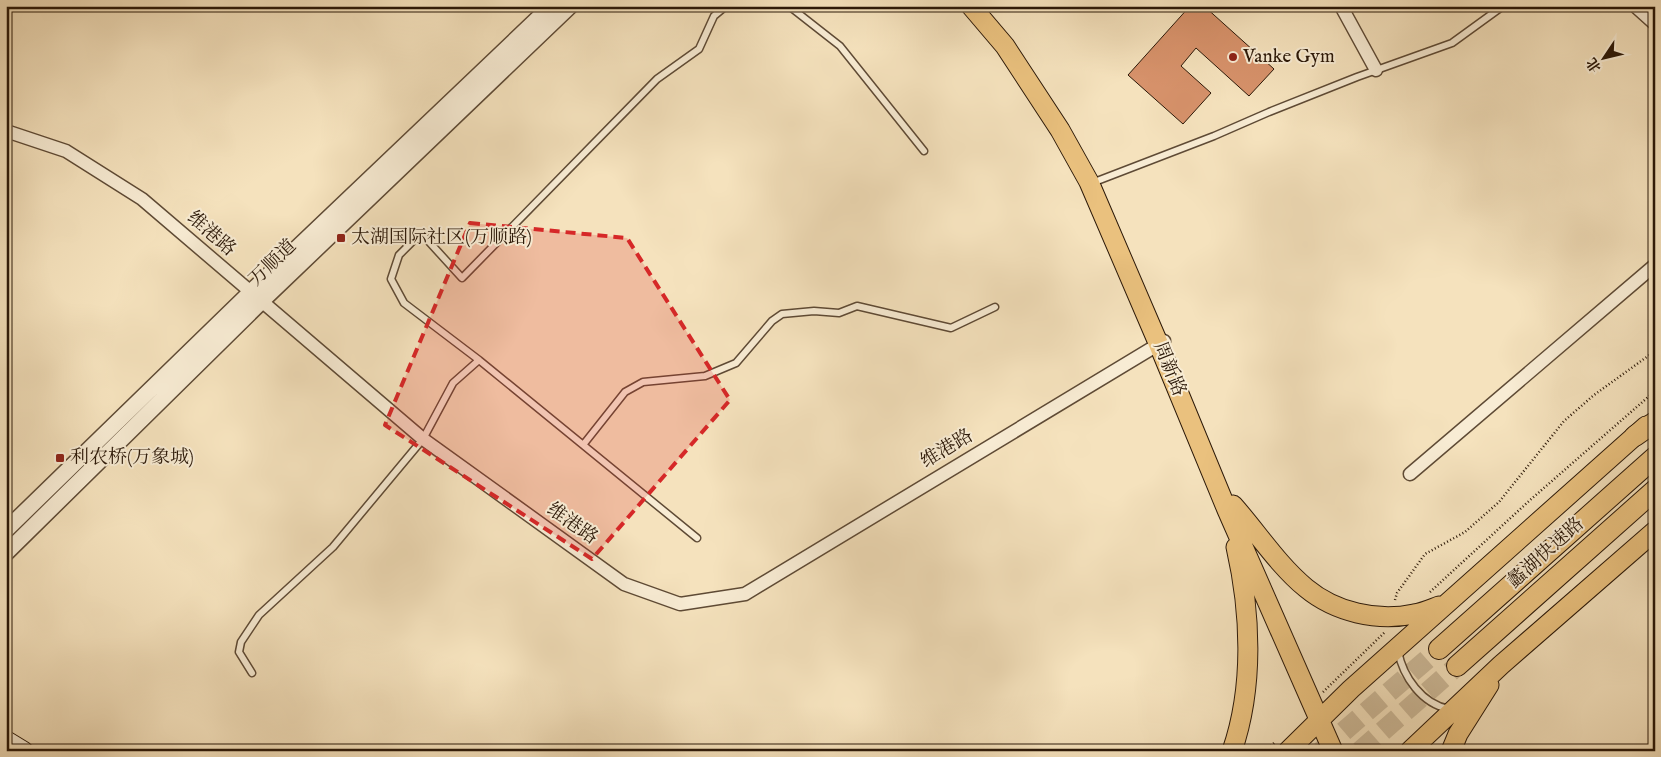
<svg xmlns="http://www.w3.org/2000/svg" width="1661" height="757" font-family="'IM FELL English','Noto Serif SC',serif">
<rect width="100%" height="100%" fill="#f5e2bd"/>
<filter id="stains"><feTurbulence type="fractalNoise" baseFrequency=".004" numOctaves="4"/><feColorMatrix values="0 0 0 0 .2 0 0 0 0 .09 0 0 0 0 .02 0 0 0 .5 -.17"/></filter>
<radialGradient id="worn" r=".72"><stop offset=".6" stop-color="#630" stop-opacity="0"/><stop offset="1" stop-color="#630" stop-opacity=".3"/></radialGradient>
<!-- building -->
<path fill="#d7926b" stroke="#2b1808" d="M1190 6H1204L1274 69 1249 96 1196 48 1181 66 1211 93 1183 124 1128 75Z"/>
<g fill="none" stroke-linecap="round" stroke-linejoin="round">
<!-- trunk-tunnel -->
<path stroke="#cdba99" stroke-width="20" stroke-dasharray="20 10" stroke-linecap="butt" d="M1321 751 1439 649
M1360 751 1457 666"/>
<defs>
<path id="service" d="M789 6 840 46 924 151
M1097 181 1214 136 1269 112 1357 77 1452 43 1503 6
M479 360 697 538
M583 445 625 392 643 382 705 376 736 363 772 321 782 314 814 311 839 313 857 306 951 328 995 307
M1398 651C1403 677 1422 704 1449 709
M252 673 239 652 241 642 259 615 333 547 423 439 453 383 479 360 404 303 391 279 399 255 421 233 462 278 657 79 699 49 714 16 726 6"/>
<path id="minor" d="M1341 6 1376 70
M1635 6 1655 24
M6 131 66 151 142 199 423 439 624 584 680 604 745 594 1164 341
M1410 474 1655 265"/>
<path id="tertiary" d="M6 530 255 288 551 6
M6 553 265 298 570 6"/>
<path id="secondary" d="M6 740 24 751"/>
<path id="primary" d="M971 6 1005 46 1060 130 1089 182 1156 338 1227 510 1333 751
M1233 505C1257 532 1278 565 1306 588 1335 612 1377 622 1414 614 1422 613 1431 609 1439 606
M1232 751C1254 687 1251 613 1236 547
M1288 751 1351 689 1646 426
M1410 751 1501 665 1655 531
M1451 751 1458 734 1489 685"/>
<path id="trunk" d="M1635 436 1655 422
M1439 649 1655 457
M1457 666 1655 490"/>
</defs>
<!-- service casing -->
<use href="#service" stroke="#5e4a35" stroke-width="9"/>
<!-- minor casing -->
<use href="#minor" stroke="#5e4a35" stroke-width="15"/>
<!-- tertiary casing -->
<use href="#tertiary" stroke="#5e4a35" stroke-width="18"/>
<!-- secondary casing -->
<use href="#secondary" stroke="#2b1808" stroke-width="20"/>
<!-- primary casing -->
<use href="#primary" stroke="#2b1808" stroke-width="21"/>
<!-- trunk casing -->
<use href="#trunk" stroke="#2b1808" stroke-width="22"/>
<!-- path -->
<path stroke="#2b1808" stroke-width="2.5" stroke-dasharray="1 2.5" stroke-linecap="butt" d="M1430 592 1529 501 1655 391
M1395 600 1397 593 1425 554 1465 532 1499 502 1564 421 1594 395 1655 351
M1323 692 1385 632
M1266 751 1274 743"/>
<!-- service -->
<use href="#service" stroke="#f8ecd4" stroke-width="6"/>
<!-- minor -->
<use href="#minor" stroke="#f8ecd4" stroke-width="12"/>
<!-- tertiary -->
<use href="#tertiary" stroke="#f8ecd4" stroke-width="15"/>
<!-- secondary -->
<use href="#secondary" stroke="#f8ecd4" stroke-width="18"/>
<!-- primary -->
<use href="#primary" stroke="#eac17e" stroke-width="19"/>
<!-- trunk -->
<use href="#trunk" stroke="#eac17e" stroke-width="20"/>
</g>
<!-- marked area -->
<path fill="#d62828" fill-opacity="0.2" stroke="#d62828" stroke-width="4" stroke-dasharray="10 6" stroke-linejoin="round" d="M470 223 627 238 730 400 592 559 385 425Z"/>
<!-- markers -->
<g fill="#8f2418" stroke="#f8ecd4" stroke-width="2">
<circle cx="1233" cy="57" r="5"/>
<rect x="336" y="233" width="10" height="10" rx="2.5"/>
<rect x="55" y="453" width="10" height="10" rx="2.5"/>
</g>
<g text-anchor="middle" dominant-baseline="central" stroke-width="4" stroke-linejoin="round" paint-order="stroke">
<!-- poi labels -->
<g font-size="19" fill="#2b1808" stroke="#f8ecd4" text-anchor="start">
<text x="1243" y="57">Vanke Gym</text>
<text x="351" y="238">太湖国际社区(万顺路)</text>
<text x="70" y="458">利农桥(万象城)</text>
</g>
<!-- street labels -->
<g font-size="19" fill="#2b1808" stroke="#f8ecd4">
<text transform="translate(211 234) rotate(41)">维港路</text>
<text transform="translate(273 263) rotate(-44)">万顺道</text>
<text transform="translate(1169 369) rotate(68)">周新路</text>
<text transform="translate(947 449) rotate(-31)">维港路</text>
<text transform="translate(572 524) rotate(35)">维港路</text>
<text transform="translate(1546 553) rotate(-42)">蠡湖快速路</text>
</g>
</g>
<!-- margin -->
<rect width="1661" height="757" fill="none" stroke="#f5e2bd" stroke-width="25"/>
<rect x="8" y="8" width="1646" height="742" fill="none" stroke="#2b1808" stroke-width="2.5"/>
<rect x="12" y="12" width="1636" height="732" fill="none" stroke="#2b1808"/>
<!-- north arrow -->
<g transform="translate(1604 58) rotate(235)" stroke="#f8ecd4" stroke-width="4" paint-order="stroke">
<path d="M0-4L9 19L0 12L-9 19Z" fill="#2b1808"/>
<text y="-8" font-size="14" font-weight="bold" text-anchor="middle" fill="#2b1808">北</text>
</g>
<rect width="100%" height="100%" filter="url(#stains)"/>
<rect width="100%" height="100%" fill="url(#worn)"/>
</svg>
